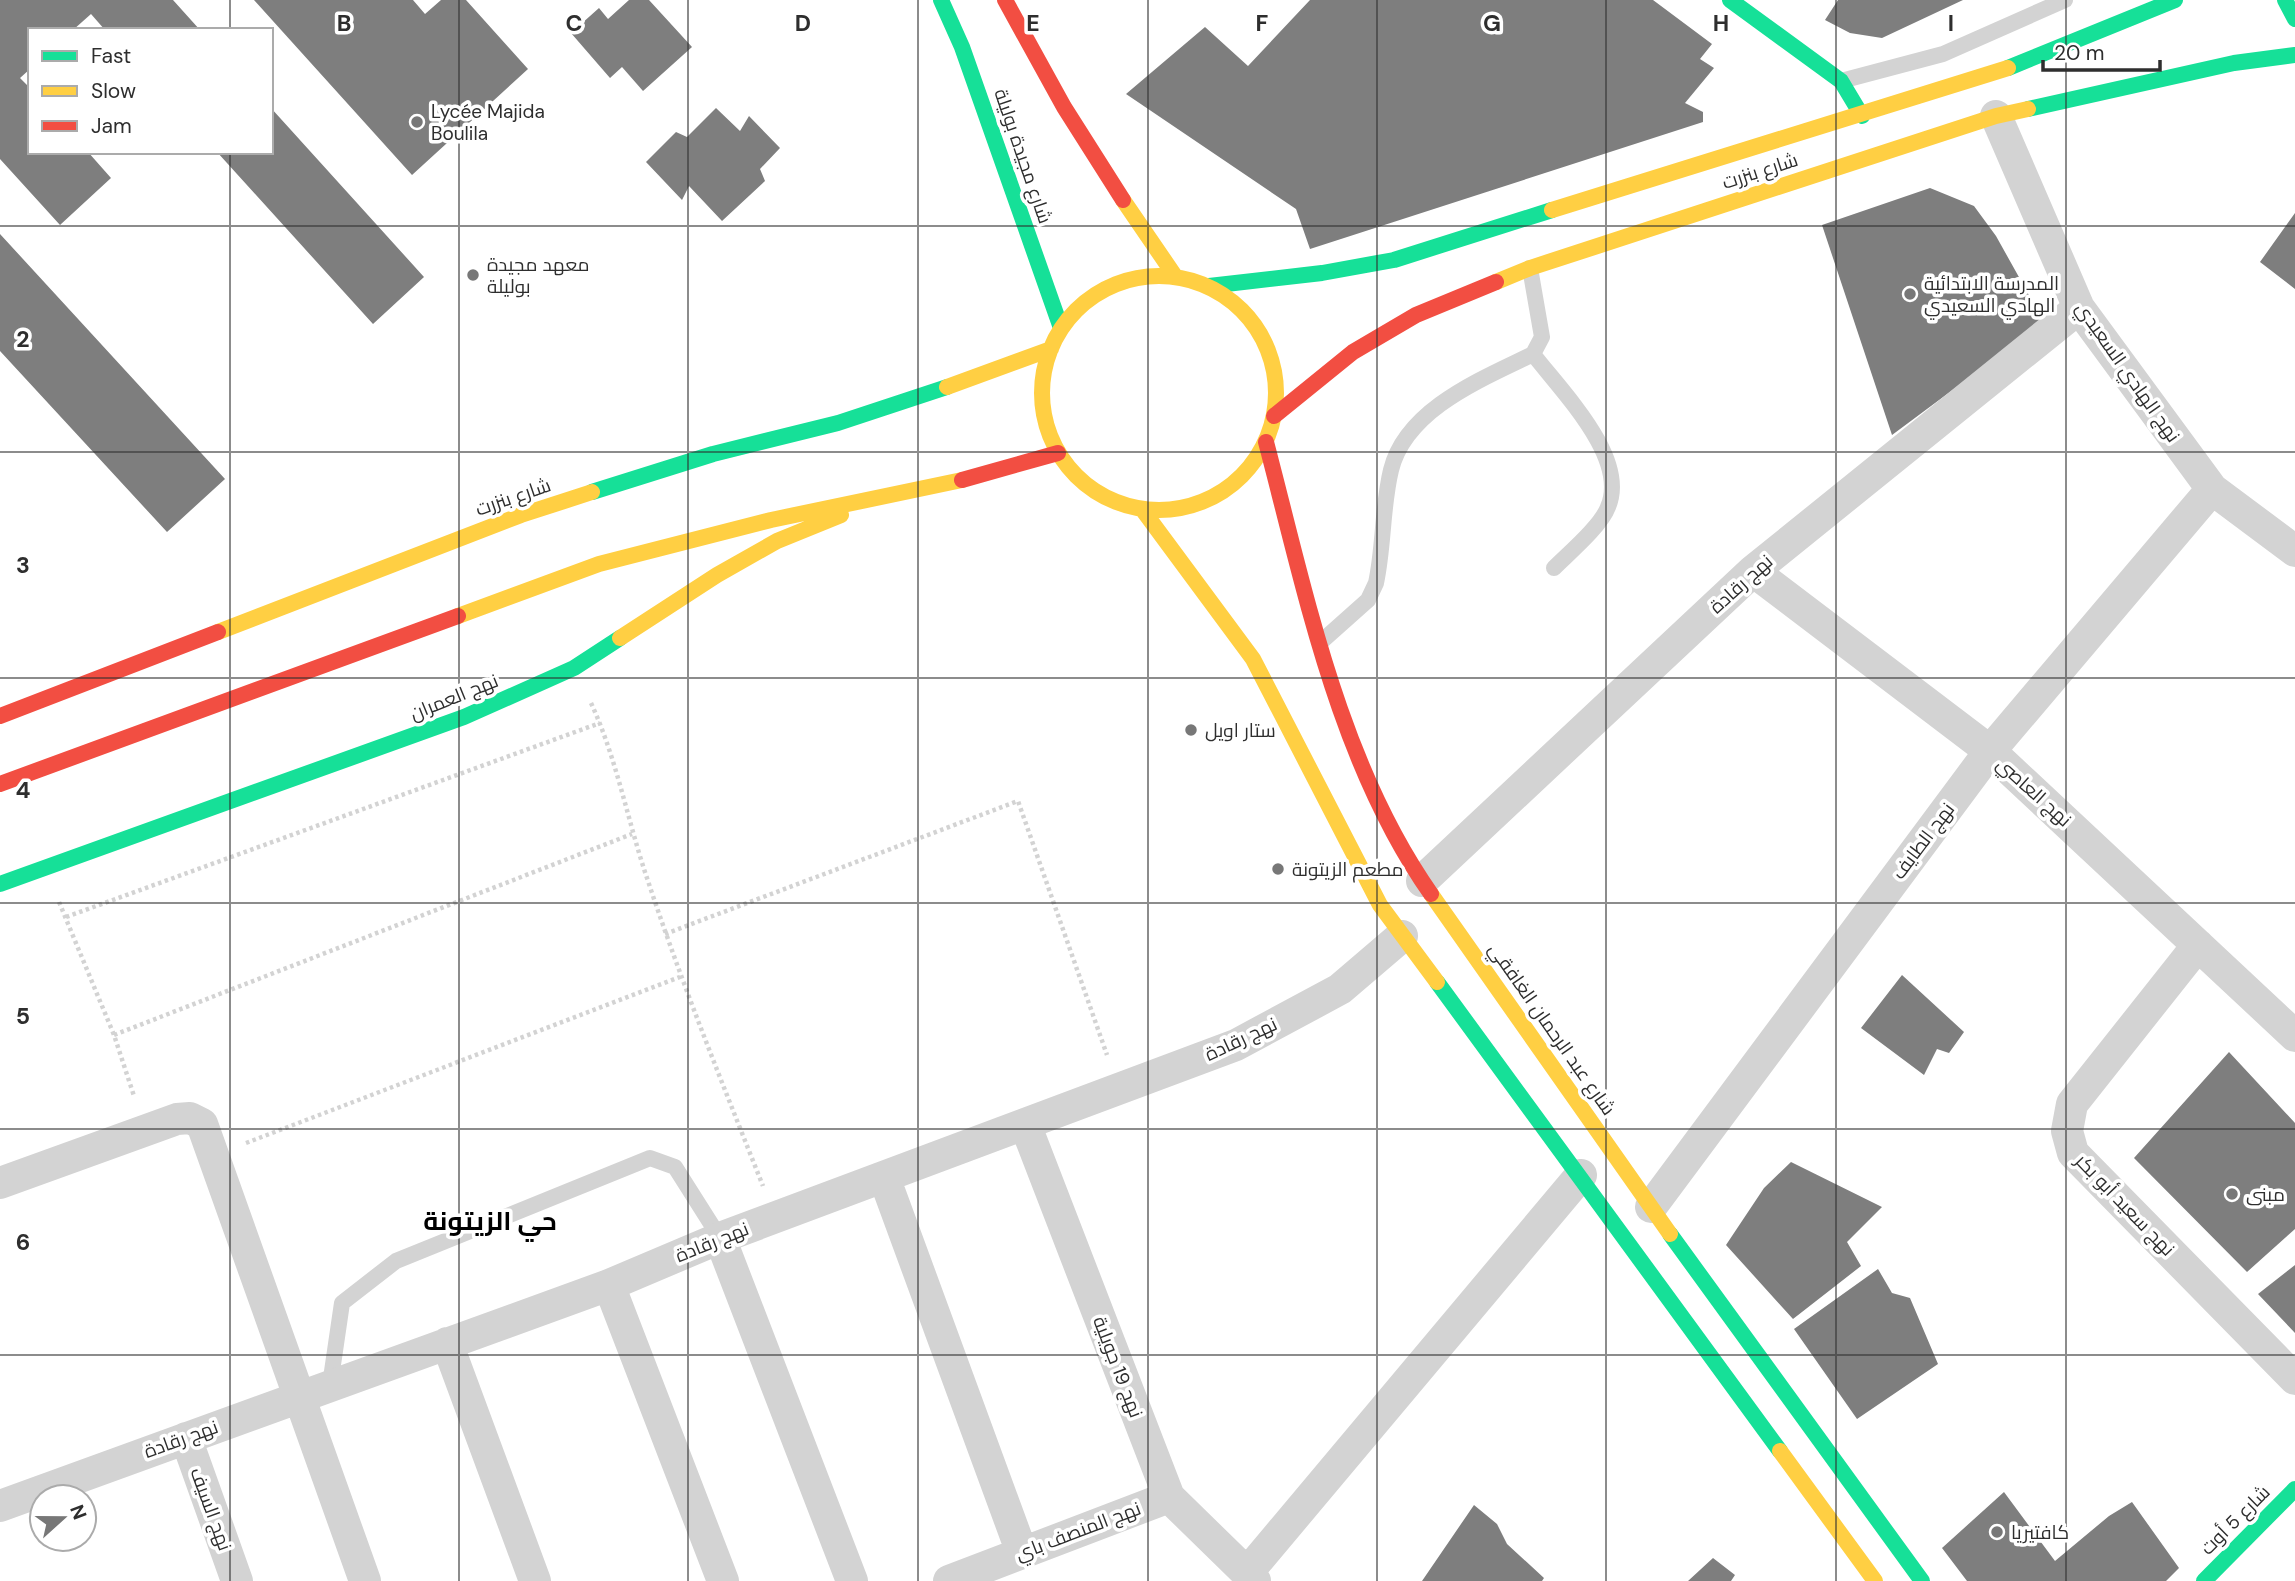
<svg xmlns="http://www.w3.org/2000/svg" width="2295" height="1581" font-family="'DM Sans',Cairo,sans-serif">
<rect width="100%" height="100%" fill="#fff"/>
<!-- building -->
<path fill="#7e7e7e" d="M0 0H173L200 30H105L91 14 73 30H30V69L20 78 30 88V152H88L111 178 60 225 0 159Z
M254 0H413L425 14 441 0H466L528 69 412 175Z
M629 0H649L692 47 643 91 622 67 610 78 571 33 599 8 608 19Z
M1310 0H1653L1712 44 1700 59 1714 68 1685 103 1703 112V122L1310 249 1296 209 1126 94 1205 27 1248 66Z
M1838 0H1963L1882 38 1850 33 1825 20Z
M271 108 424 277 373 324 217 152H271Z
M716 108 740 131 749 116 780 148 760 169 765 181 722 221 689 186 682 200 646 162 676 132 687 137Z
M1930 188 1974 206 1996 236 2044 322 1892 435 1822 225Z
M2295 213V289L2260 262Z
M0 234 225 479 167 532 0 351Z
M1902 975 1964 1032 1949 1053 1937 1049 1924 1075 1861 1028Z
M2229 1052 2295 1123V1229L2247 1272 2134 1158Z
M1791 1162 1882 1207 1847 1242 1861 1266 1793 1319 1726 1245 1764 1188Z
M2295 1265V1333L2258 1294Z
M1878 1269 1892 1293 1910 1298 1938 1364 1857 1419 1794 1329Z
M2004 1492 2055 1561 2109 1516 2132 1502 2179 1568 2166 1581H1967L1942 1548Z
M1474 1505 1497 1524 1507 1544 1544 1578 1542 1581H1422Z
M1713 1558 1735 1575 1731 1581H1688Z"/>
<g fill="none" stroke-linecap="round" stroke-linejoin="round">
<!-- path -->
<path stroke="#d3d3d3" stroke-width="4.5" stroke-dasharray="3.5 3.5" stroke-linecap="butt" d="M591 703C617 759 628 823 648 881 682 984 723 1085 763 1186
M59 902 114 1035 134 1096
M66 917 600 723
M665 934 1018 801 1107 1055
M114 1035 632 834
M246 1143 680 977"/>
<!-- lane -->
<path stroke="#d3d3d3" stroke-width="16" d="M1841 81 1943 54 2065 0
M1533 354C1562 392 1629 458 1608 507 1601 526 1569 553 1554 568
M1322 641 1368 600 1376 583C1384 546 1382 507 1391 470 1406 409 1482 379 1533 354L1542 337 1530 268
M330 1385 342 1303 396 1261 650 1158 675 1167 720 1238"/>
<!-- street -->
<path stroke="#d3d3d3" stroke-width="32" d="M1996 116 2079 308 2212 489 2295 551
M1753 571 1990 751 2295 1036
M1422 881 1753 571 2079 308
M2198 945 2072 1104 2067 1131 2073 1153 2295 1379
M1025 1124 1169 1497 1255 1581
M884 1177 1022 1553
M0 1183 177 1119 190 1118 202 1124 365 1581
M1651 1207 1990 751 2212 489
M720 1238 852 1581
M609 1285 723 1581
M447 1343 535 1581
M186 1438 237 1581
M0 1506 609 1285 720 1238 1236 1045 1340 989 1402 936
M1247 1573 1581 1175
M949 1581 1169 1497"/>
<!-- fast -->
<path stroke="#16e098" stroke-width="16" d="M941 0 962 47 1061 328
M1730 0 1841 81 1862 116
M2285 0 2295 19
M2008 68 2175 0
M2028 109 2234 63 2295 55
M1209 286 1322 273 1394 260 1552 210
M592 492 713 454 838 423 947 387
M0 884 464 717 574 668 620 638
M1437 982 1780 1451
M1670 1234 1922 1581
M2204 1581 2295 1489"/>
<!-- slow -->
<path stroke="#ffcf43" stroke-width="16" d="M1123 200 1175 276
M1552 210 2008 68
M1042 393a117 117 0 1 1 234 0a117 117 0 1 1-234 0Z
M1496 282 1530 268 1996 116 2028 109
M947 387 1051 349
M1142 509 1253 659 1380 905 1437 982
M458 616 599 564 771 520 962 480
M218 632 521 515 592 492
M620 638 717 575 777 541 841 515
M1431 894 1670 1234
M1780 1451 1875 1581"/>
<!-- jam -->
<path stroke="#f24e42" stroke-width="16" d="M1005 0 1064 107 1123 200
M1274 416 1353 352 1416 315 1496 282
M1266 442C1306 594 1339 763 1431 894
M962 480 1058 453
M0 716 218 632
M0 784 458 616"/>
</g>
<!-- grid -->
<path fill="none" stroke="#2e2e2e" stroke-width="2" stroke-opacity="0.55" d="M230 0V30M459 0V1581M688 0V1581M918 0V1581M1148 0V1581M1377 0V1581M1606 0V1581M1836 0V1581M2066 0V1581M230 152V1581M0 226H2295M0 452H2295M0 678H2295M0 903H2295M0 1129H2295M0 1355H2295"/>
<!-- markers -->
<g fill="#777" stroke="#fff" stroke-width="2.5">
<circle cx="417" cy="122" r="7"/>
<circle cx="473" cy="275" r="7"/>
<circle cx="1910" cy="294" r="7"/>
<circle cx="1191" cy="730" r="7"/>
<circle cx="1278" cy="869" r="7"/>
<circle cx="2232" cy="1194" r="7"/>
<circle cx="1997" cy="1532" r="7"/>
</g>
<g text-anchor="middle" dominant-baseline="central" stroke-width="7" stroke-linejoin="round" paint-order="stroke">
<!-- poi labels -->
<g font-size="19" fill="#2e2e2e" stroke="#fff" text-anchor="start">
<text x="431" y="111">Lycée Majida<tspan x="431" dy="22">Boulila</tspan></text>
<text x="487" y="264">معهد مجيدة<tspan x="487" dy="22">بوليلة</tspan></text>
<text x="1924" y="283">المدرسة الابتدائية<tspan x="1924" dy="22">الهادي السعيدي</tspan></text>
<text x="1205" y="730">ستار اويل</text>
<text x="1292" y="869">مطعم الزيتونة</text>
<text x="2246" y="1194">مبنى</text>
<text x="2011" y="1532">كافتيريا</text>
</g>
<!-- street labels -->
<g font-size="19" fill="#2e2e2e" stroke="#fff">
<text transform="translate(1023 156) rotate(71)">شارع مجيدة بوليلة</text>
<text transform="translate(1760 171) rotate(-18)">شارع بنزرت</text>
<text transform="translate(2128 372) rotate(55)">نهج الهادي السعيدي</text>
<text transform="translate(513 497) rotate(-19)">شارع بنزرت</text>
<text transform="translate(1741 584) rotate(-42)">نهج رقادة</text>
<text transform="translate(454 697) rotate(-22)">نهج العمران</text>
<text transform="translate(2034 792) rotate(42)">نهج العاصي</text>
<text transform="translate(1923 841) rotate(-53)">نهج الطايف</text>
<text transform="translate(1552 1029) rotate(55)">شارع عبد الرحمان الغافقي</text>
<text transform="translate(1241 1039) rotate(-25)">نهج رقادة</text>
<text transform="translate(2125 1205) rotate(46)">نهج سعيد أبو بكر</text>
<text transform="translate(712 1242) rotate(-22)">نهج رقادة</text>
<text transform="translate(1118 1367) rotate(69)">نهج 19 جويلية</text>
<text transform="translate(181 1439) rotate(-20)">نهج رقادة</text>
<text transform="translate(211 1509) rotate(70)">نهج السيف</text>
<text transform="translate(2235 1520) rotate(-45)">شارع 5 أوت</text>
<text transform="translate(1078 1531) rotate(-21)">نهج المنصف باي</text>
</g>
<!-- district labels -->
<g font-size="26" font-weight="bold" fill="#000" stroke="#fff">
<text x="490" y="1221">حي الزيتونة</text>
</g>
</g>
<g font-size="23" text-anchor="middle" font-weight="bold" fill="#2e2e2e" stroke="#fff" stroke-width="7" stroke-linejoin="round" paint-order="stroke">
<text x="344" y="31">B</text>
<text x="574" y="31">C</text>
<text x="803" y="31">D</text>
<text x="1033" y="31">E</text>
<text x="1262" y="31">F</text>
<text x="1492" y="31">G</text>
<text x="1721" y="31">H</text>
<text x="1951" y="31">I</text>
<text x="23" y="347">2</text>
<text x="23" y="573">3</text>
<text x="23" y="798">4</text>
<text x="23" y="1024">5</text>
<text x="23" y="1250">6</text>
</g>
<!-- legend -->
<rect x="28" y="28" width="245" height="126" fill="#ffffff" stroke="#ababab" stroke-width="2"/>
<rect x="42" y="51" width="35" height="10" fill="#16e098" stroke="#ababab" stroke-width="2"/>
<text x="91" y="63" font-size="21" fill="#2e2e2e">Fast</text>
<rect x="42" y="86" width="35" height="10" fill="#ffcf43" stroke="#ababab" stroke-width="2"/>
<text x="91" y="98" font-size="21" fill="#2e2e2e">Slow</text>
<rect x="42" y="121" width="35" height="10" fill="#f24e42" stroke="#ababab" stroke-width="2"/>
<text x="91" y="133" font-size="21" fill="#2e2e2e">Jam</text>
<!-- north arrow -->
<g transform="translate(63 1518) rotate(69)"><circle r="33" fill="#ffffff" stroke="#ababab" stroke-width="2"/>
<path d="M0-5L12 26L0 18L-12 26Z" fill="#777777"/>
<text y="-10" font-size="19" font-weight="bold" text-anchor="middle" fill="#2e2e2e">N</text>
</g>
<!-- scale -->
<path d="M2043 60v10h117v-10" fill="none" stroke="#2e2e2e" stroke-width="3.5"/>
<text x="2054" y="60" font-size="21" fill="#2e2e2e" stroke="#ffffff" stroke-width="5" paint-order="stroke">20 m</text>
</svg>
